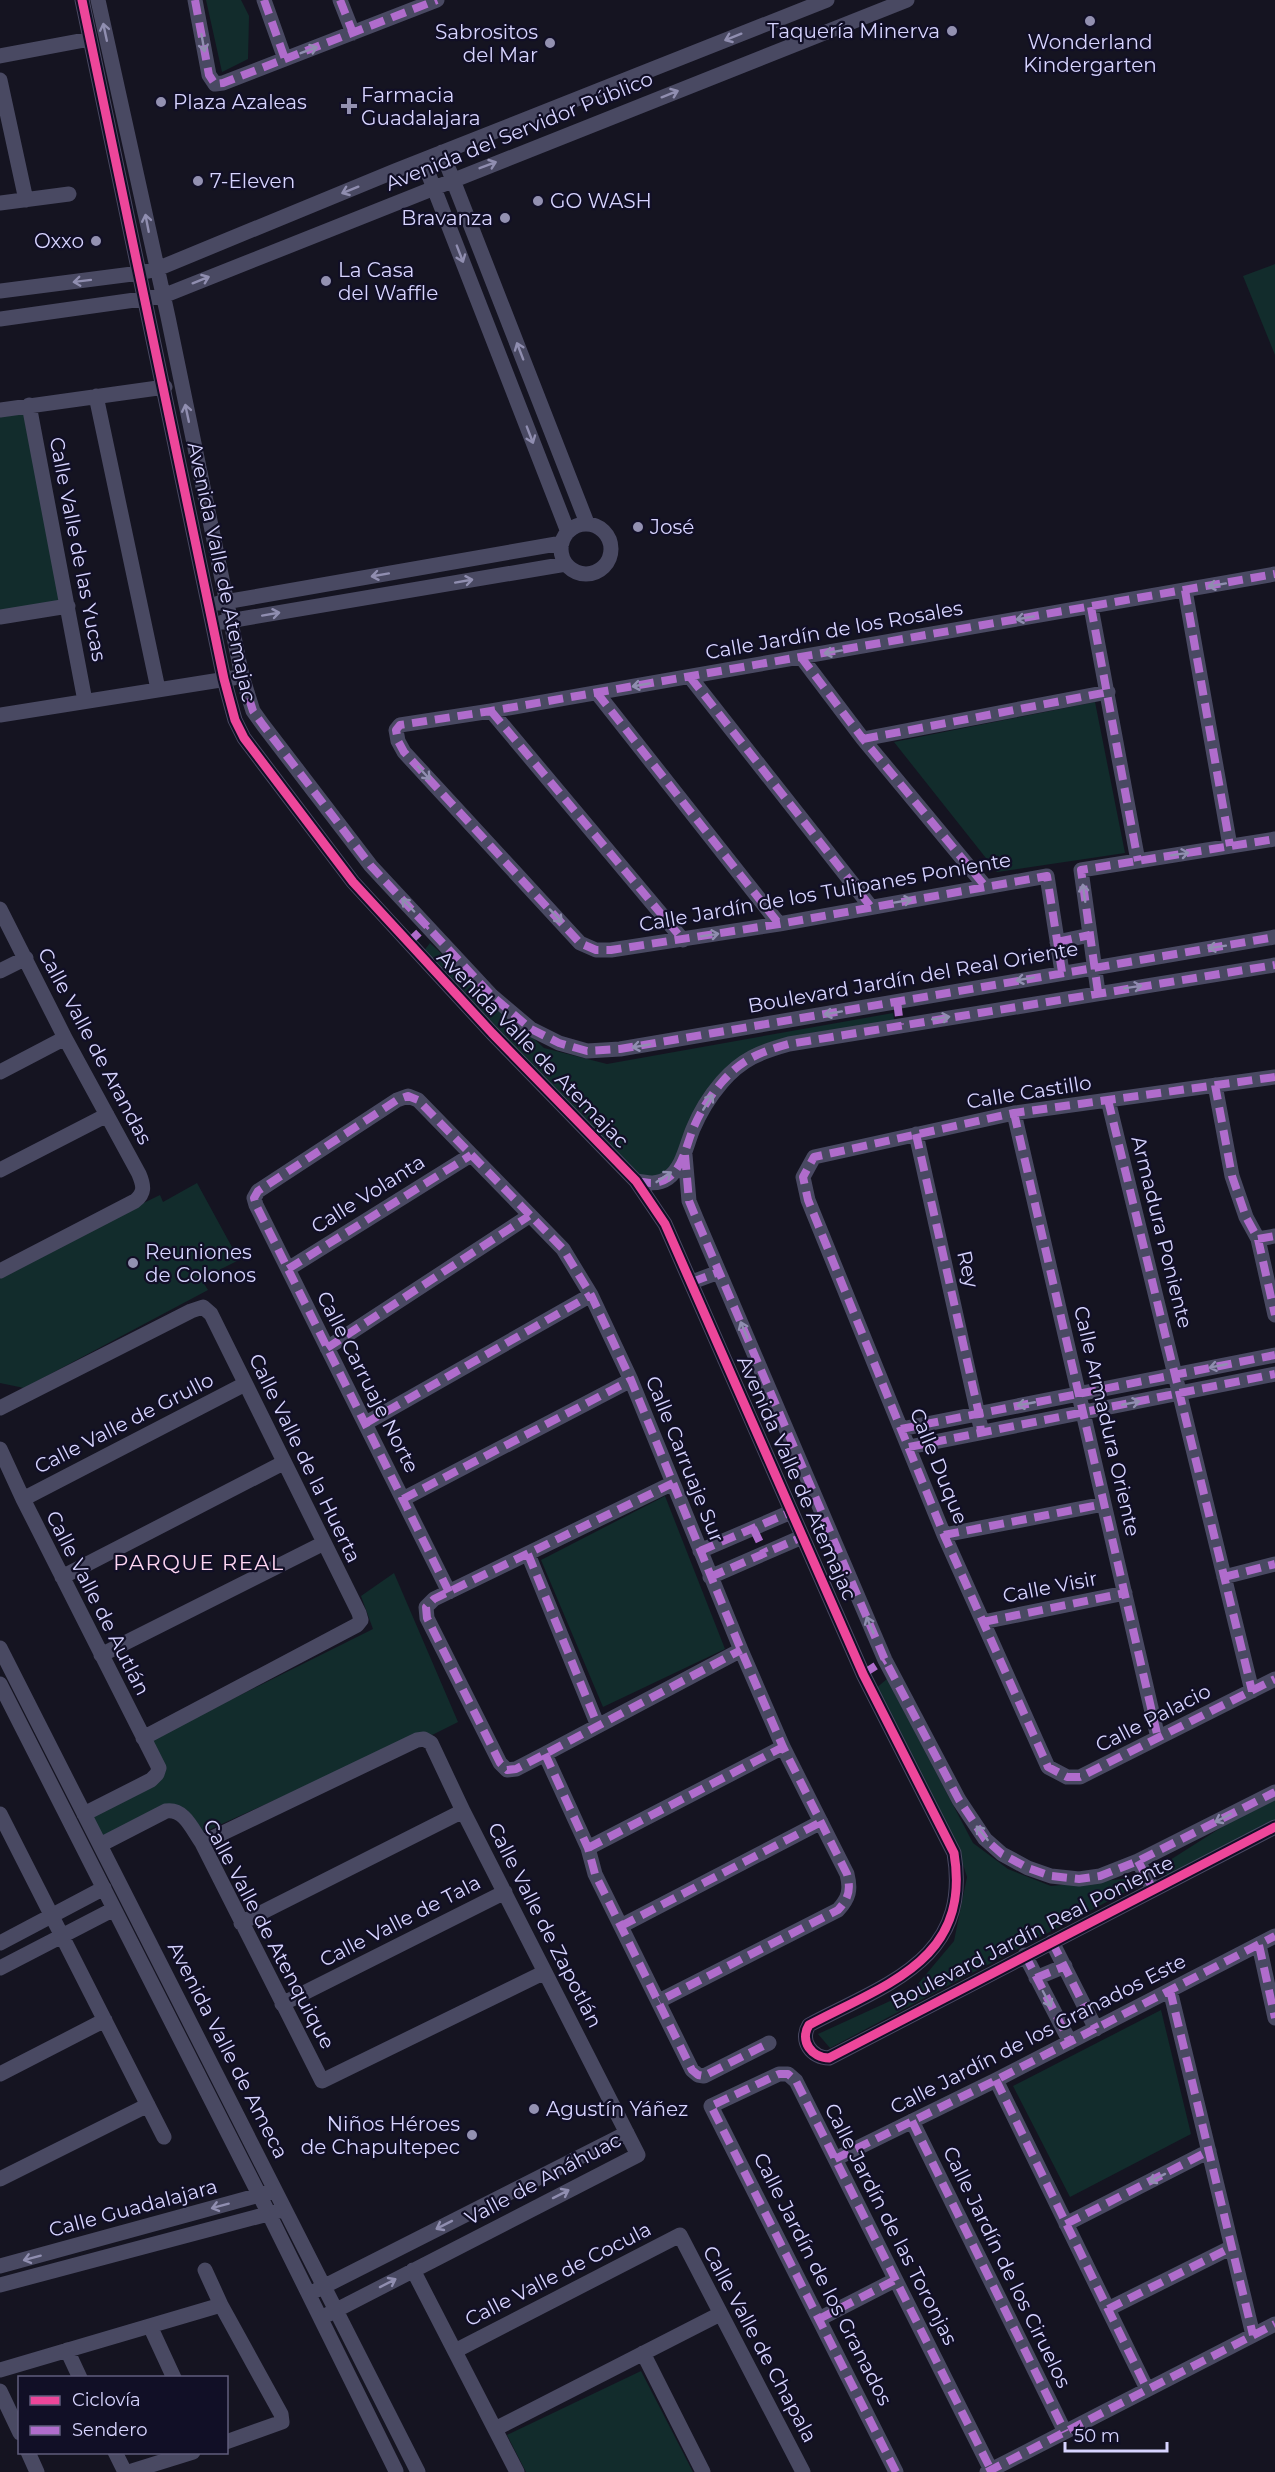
<svg xmlns="http://www.w3.org/2000/svg" width="1275" height="2472" font-family="Montserrat,sans-serif">
<rect width="100%" height="100%" fill="#151421"/>
<!-- green -->
<path fill="#122c2c" d="M206 0H241L249 16 248 59 222 72Z
M1275 264V355L1243 276Z
M26 410 63 602 0 613V413Z
M1095 702 1125 853 997 872 894 742Z
M430 943 544 1048 607 1064 893 1013 895 1024 788 1042 732 1068 675 1167 654 1183 636 1180 423 952Z
M197 1183 239 1260 201 1279 208 1290 24 1388 0 1383V1273L160 1195 163 1202Z
M665 1496 725 1649 603 1707 541 1560Z
M394 1573 458 1722 432 1735 423 1733 204 1832 187 1810 103 1837 90 1815 153 1783 152 1739 373 1629 361 1596Z
M887 1679 973 1843 1008 1869 1051 1886 1133 1878 1135 1887 830 2048 818 2034 912 1991 954 1941 967 1877 956 1842 875 1689Z
M1275 1799V1820L1168 1875 1159 1867 1233 1820Z
M1161 2010 1191 2134 1070 2197 1013 2086Z
M641 2371 693 2472H526L507 2435Z"/>
<g fill="none" stroke-linecap="round" stroke-linejoin="round">
<!-- minor -->
<path stroke="#494962" stroke-width="15" d="M82 0 224 679 235 720 244 738 353 882 492 1033 636 1181 665 1224 863 1674 954 1853C972 1960 886 1984 809 2025 799 2041 812 2058 829 2058L1275 1827
M98 0 168 317 242 676 253 711 263 725 371 866 492 996 531 1029 559 1043 587 1051 620 1049 1275 937
M195 0 209 75 215 84 223 83 437 0
M264 0 285 59
M340 0 353 33
M0 56 90 39
M0 80 26 200
M442 152 587 523
M423 160 568 532
M0 203 69 194
M0 291 140 273 157 269 395 171 827 0
M0 319 163 296 907 0
M96 396 158 689
M29 405 85 701
M0 410 165 387
M561 549a25 25 0 1 1 50 0a25 25 0 1 1-50 0Z
M1185 590 1230 846
M219 603 562 543
M1091 607 1138 861
M0 617 68 606
M223 622 566 564
M801 657 863 739 985 886
M690 677 871 907
M597 693 779 924
M491 711 683 940
M0 715 233 678
M863 739 1108 692
M0 909 65 1038 139 1174C144 1186 145 1193 135 1201L0 1271
M1057 942 1090 935
M0 971 26 958
M1062 972 1047 876 779 924 611 950H596L580 943 404 752 398 741 396 730 400 725 491 711 1275 574
M1098 992 1081 870 1275 839
M0 1072 65 1038
M1275 1077 1014 1113 814 1157 803 1177 808 1200 944 1535 1048 1767 1067 1777H1080L1275 1679
M1215 1085 1232 1176 1246 1217 1258 1239 1275 1315
M1108 1100 1252 1691
M1014 1113 1158 1738
M916 1134 980 1424
M685 1155 689 1201 696 1218 885 1660 959 1800 985 1839 1002 1854 1028 1868 1051 1876 1079 1879 1100 1876 1138 1861 1275 1792
M0 1170 107 1115
M636 1181C647 1183 658 1185 668 1178 683 1167 686 1146 693 1129 700 1112 710 1096 722 1082 742 1059 760 1052 789 1044L1275 965
M1258 1239 1275 1236
M288 1269 471 1155
M692 1282 719 1272
M327 1348 529 1216
M0 1408 191 1311 203 1307 211 1314 359 1613 361 1620 357 1625 143 1738
M366 1423 591 1295
M901 1429 1275 1355
M909 1447 1275 1374
M0 1449 23 1499 159 1768 157 1774 151 1780 84 1814
M673 1483 434 1599 426 1607 427 1618 500 1763 507 1770 516 1769 545 1754 741 1650
M23 1499 245 1384
M403 1499 631 1380
M944 1535 1104 1504
M700 1551 791 1512
M528 1554 598 1726
M62 1577 283 1463
M710 1577 802 1537
M1224 1577 1275 1564
M449 1592 256 1205 254 1198 258 1191 397 1100 408 1096 418 1100 563 1249 591 1295 631 1380 741 1650 783 1747 847 1874C851 1890 849 1898 838 1910L659 2001
M983 1622 1125 1593
M0 1648 418 2472
M101 1655 324 1543
M0 1684 269 2214 396 2471
M545 1754 588 1848 595 1874 692 2070 698 2075 704 2076 769 2043
M0 1814 164 2137
M202 1843 417 1740 424 1739 431 1743 463 1811 638 2155 321 2318
M100 1845 166 1811C184 1808 192 1829 202 1843L322 2081 545 1972
M588 1848 783 1747
M1138 1861 1153 1889
M241 1923 463 1811
M621 1926 821 1822
M1052 1942 1096 2029
M0 1943 104 1888
M1259 1945 1275 2018
M1025 1955 1070 2042
M0 1968 114 1909
M1036 1978 1065 1966
M1170 1990 1253 2335
M282 2004 505 1892
M0 2074 105 2020
M996 2080 1147 2389
M912 2121 1065 2432
M835 2159 996 2080 1275 1936
M0 2179 148 2105
M1066 2224 1209 2151
M0 2266 267 2193
M205 2270 221 2305 281 2414 282 2422 226 2442
M413 2270 517 2472
M0 2285 279 2211
M317 2290 627 2133
M1108 2309 1232 2247
M819 2319 895 2280
M150 2326 174 2378
M67 2350 80 2378
M455 2351 680 2235 803 2472
M643 2353 703 2472
M0 2370 221 2305
M0 2391 20 2433
M495 2429 720 2314
M28 2452 37 2472
M115 2452 125 2472
M129 2472 193 2452
M896 2472 711 2106 779 2074H788L796 2081 991 2470
M987 2472 1275 2324"/>
<!-- quiet -->
<path stroke="#b06ccc" stroke-width="8" stroke-dasharray="15 8" stroke-linecap="butt" d="M195 0 209 75 215 84 223 83 437 0
M264 0 285 59
M340 0 353 33
M1185 590 1230 846
M1091 607 1138 861
M801 657 863 739 985 886
M242 676 253 711 263 725 371 866 492 996 531 1029 559 1043 587 1051 620 1049 1275 937
M690 677 871 907
M597 693 779 924
M491 711 683 940
M863 739 1108 692
M1057 942 1090 935
M408 943 427 925
M1062 972 1047 876 779 924 611 950H596L580 943 404 752 398 741 396 730 400 725 491 711 1275 574
M1098 992 1081 870 1275 839
M897 1001 900 1025
M1275 1077 1014 1113 814 1157 803 1177 808 1200 944 1535 1048 1767 1067 1777H1080L1275 1679
M1215 1085 1232 1176 1246 1217 1258 1239 1275 1315
M1108 1100 1252 1691
M1014 1113 1158 1738
M916 1134 979 1414 981 1432
M685 1155 689 1201 696 1218 885 1660 959 1800 985 1839 1002 1854 1028 1868 1051 1876 1079 1879 1100 1876 1138 1861 1275 1792
M636 1181C647 1183 658 1185 668 1178 683 1167 686 1146 693 1129 700 1112 710 1096 722 1082 742 1059 760 1052 789 1044L1275 965
M1258 1239 1275 1236
M288 1269 471 1155
M692 1282 719 1272
M327 1348 529 1216
M366 1423 591 1295
M901 1429 1275 1355
M909 1447 1275 1374
M673 1483 434 1599 426 1607 427 1618 500 1763 507 1770 516 1769 545 1754 741 1650
M403 1499 631 1380
M753 1528 765 1553
M944 1535 1104 1504
M700 1551 791 1512
M528 1554 598 1726
M710 1577 802 1537
M1224 1577 1275 1564
M449 1592 256 1205 254 1198 258 1191 397 1100 408 1096 418 1100 563 1249 591 1295 631 1380 741 1650 783 1747 847 1874C851 1890 849 1898 838 1910L659 2001
M983 1622 1125 1593
M863 1674 885 1660
M545 1754 588 1848 595 1874 692 2070 698 2075 704 2076 769 2043
M588 1848 783 1747
M1138 1861 1153 1889
M621 1926 821 1822
M1052 1942 1096 2029
M1259 1945 1275 2018
M1025 1955 1070 2042
M1036 1978 1065 1966
M1170 1990 1253 2335
M996 2080 1147 2389
M912 2121 1065 2432
M835 2159 996 2080 1275 1936
M1066 2224 1209 2151
M1108 2309 1232 2247
M819 2319 895 2280
M896 2472 711 2106 779 2074H788L796 2081 991 2470
M987 2472 1275 2324"/>
<defs>
<path id="cycleway" d="M82 0 224 679 235 720 244 738 353 882 492 1033 636 1181 665 1224 863 1674 954 1853C972 1960 886 1984 809 2025 799 2041 812 2058 829 2058L1275 1827"/>
</defs>
<!-- cycleway casing -->
<use href="#cycleway" stroke="#110f26" stroke-width="13"/>
<!-- cycleway -->
<use href="#cycleway" stroke="#ed469a" stroke-width="9"/>
</g>
<!-- one-way arrows -->
<defs><path id="oneway-shaft" d="M-6 0H5M1.5-3L5.5 0L1.5 3" fill="none" stroke-width="1.6" stroke-linecap="round" stroke-linejoin="round" transform="scale(1.5)"/></defs>
<g stroke="#908eb0">
<use href="#oneway-shaft" transform="translate(105 32) rotate(-102)"/>
<use href="#oneway-shaft" transform="translate(733 37) rotate(158)"/>
<use href="#oneway-shaft" transform="translate(203 43) rotate(80)"/>
<use href="#oneway-shaft" transform="translate(309 50) rotate(-21)"/>
<use href="#oneway-shaft" transform="translate(670 94) rotate(-22)"/>
<use href="#oneway-shaft" transform="translate(488 165) rotate(-21)"/>
<use href="#oneway-shaft" transform="translate(350 190) rotate(158)"/>
<use href="#oneway-shaft" transform="translate(147 223) rotate(-101)"/>
<use href="#oneway-shaft" transform="translate(460 254) rotate(69)"/>
<use href="#oneway-shaft" transform="translate(201 280) rotate(-22)"/>
<use href="#oneway-shaft" transform="translate(82 281) rotate(173)"/>
<use href="#oneway-shaft" transform="translate(520 351) rotate(-111)"/>
<use href="#oneway-shaft" transform="translate(187 413) rotate(-102)"/>
<use href="#oneway-shaft" transform="translate(530 435) rotate(69)"/>
<use href="#oneway-shaft" transform="translate(380 575) rotate(170)"/>
<use href="#oneway-shaft" transform="translate(464 581) rotate(-10)"/>
<use href="#oneway-shaft" transform="translate(1217 585) rotate(170)"/>
<use href="#oneway-shaft" transform="translate(271 614) rotate(-10)"/>
<use href="#oneway-shaft" transform="translate(1025 618) rotate(170)"/>
<use href="#oneway-shaft" transform="translate(833 652) rotate(170)"/>
<use href="#oneway-shaft" transform="translate(641 685) rotate(170)"/>
<use href="#oneway-shaft" transform="translate(424 773) rotate(47)"/>
<use href="#oneway-shaft" transform="translate(1180 854) rotate(-9)"/>
<use href="#oneway-shaft" transform="translate(1084 893) rotate(-98)"/>
<use href="#oneway-shaft" transform="translate(903 901) rotate(-10)"/>
<use href="#oneway-shaft" transform="translate(408 905) rotate(-134)"/>
<use href="#oneway-shaft" transform="translate(556 916) rotate(47)"/>
<use href="#oneway-shaft" transform="translate(710 935) rotate(-9)"/>
<use href="#oneway-shaft" transform="translate(1217 947) rotate(171)"/>
<use href="#oneway-shaft" transform="translate(1025 979) rotate(170)"/>
<use href="#oneway-shaft" transform="translate(1133 987) rotate(-9)"/>
<use href="#oneway-shaft" transform="translate(833 1013) rotate(170)"/>
<use href="#oneway-shaft" transform="translate(941 1018) rotate(-9)"/>
<use href="#oneway-shaft" transform="translate(641 1046) rotate(170)"/>
<use href="#oneway-shaft" transform="translate(708 1102) rotate(-58)"/>
<use href="#oneway-shaft" transform="translate(664 1177) rotate(-34)"/>
<use href="#oneway-shaft" transform="translate(744 1330) rotate(-113)"/>
<use href="#oneway-shaft" transform="translate(1218 1366) rotate(169)"/>
<use href="#oneway-shaft" transform="translate(1131 1403) rotate(-11)"/>
<use href="#oneway-shaft" transform="translate(1026 1404) rotate(169)"/>
<use href="#oneway-shaft" transform="translate(870 1625) rotate(-113)"/>
<use href="#oneway-shaft" transform="translate(1223 1818) rotate(153)"/>
<use href="#oneway-shaft" transform="translate(982 1833) rotate(-129)"/>
<use href="#oneway-shaft" transform="translate(1047 1999) rotate(62)"/>
<use href="#oneway-shaft" transform="translate(1157 2178) rotate(153)"/>
<use href="#oneway-shaft" transform="translate(561 2194) rotate(-27)"/>
<use href="#oneway-shaft" transform="translate(220 2206) rotate(165)"/>
<use href="#oneway-shaft" transform="translate(444 2225) rotate(153)"/>
<use href="#oneway-shaft" transform="translate(32 2258) rotate(165)"/>
<use href="#oneway-shaft" transform="translate(388 2283) rotate(-27)"/>
</g>
<!-- markers -->
<g fill="#9391b1" stroke="#110f26" stroke-width="2">
<circle cx="1090" cy="21" r="6"/>
<circle cx="952" cy="31" r="6"/>
<circle cx="550" cy="43" r="6"/>
<circle cx="161" cy="102" r="6"/>
<path d="M346 97h6v6h6v6h-6v6h-6v-6h-6v-6h6z"/>
<circle cx="198" cy="181" r="6"/>
<circle cx="538" cy="201" r="6"/>
<circle cx="505" cy="218" r="6"/>
<circle cx="96" cy="241" r="6"/>
<circle cx="326" cy="281" r="6"/>
<circle cx="638" cy="527" r="6"/>
<circle cx="133" cy="1263" r="6"/>
<circle cx="534" cy="2109" r="6"/>
<circle cx="472" cy="2135" r="6"/>
</g>
<g text-anchor="middle" dominant-baseline="central" stroke-width="4.5" stroke-linejoin="round" paint-order="stroke">
<!-- poi labels -->
<g font-size="20" fill="#d7d4ff" stroke="#110f26" text-anchor="start">
<text x="940" y="31" text-anchor="end">Taquería Minerva</text>
<text x="538" y="32" text-anchor="end">Sabrositos<tspan x="538" dy="23">del Mar</tspan></text>
<text x="1090" y="42" text-anchor="middle">Wonderland<tspan x="1090" dy="23">Kindergarten</tspan></text>
<text x="361" y="95">Farmacia<tspan x="361" dy="23">Guadalajara</tspan></text>
<text x="173" y="102">Plaza Azaleas</text>
<text x="210" y="181">7-Eleven</text>
<text x="550" y="201">GO WASH</text>
<text x="493" y="218" text-anchor="end">Bravanza</text>
<text x="84" y="241" text-anchor="end">Oxxo</text>
<text x="338" y="270">La Casa<tspan x="338" dy="23">del Waffle</tspan></text>
<text x="650" y="527">José</text>
<text x="145" y="1252">Reuniones<tspan x="145" dy="23">de Colonos</tspan></text>
<text x="546" y="2109">Agustín Yáñez</text>
<text x="460" y="2124" text-anchor="end">Niños Héroes<tspan x="460" dy="23">de Chapultepec</tspan></text>
</g>
<!-- street labels -->
<g font-size="20" fill="#d7d4ff" stroke="#110f26">
<text transform="translate(519 131) rotate(-22)">Avenida del Servidor Público</text>
<text transform="translate(78 549) rotate(79)">Calle Valle de las Yucas</text>
<text transform="translate(222 572) rotate(78)">Avenida Valle de Atemajac</text>
<text transform="translate(834 630) rotate(-10)">Calle Jardín de los Rosales</text>
<text transform="translate(825 892) rotate(-10)">Calle Jardín de los Tulipanes Poniente</text>
<text transform="translate(913 977) rotate(-10)">Boulevard Jardín del Real Oriente</text>
<text transform="translate(95 1046) rotate(62)">Calle Valle de Arandas</text>
<text transform="translate(533 1049) rotate(46)">Avenida Valle de Atemajac</text>
<text transform="translate(1029 1092) rotate(-9)">Calle Castillo</text>
<text transform="translate(368 1194) rotate(-32)">Calle Volanta</text>
<text transform="translate(1162 1232) rotate(76)">Armadura Poniente</text>
<text transform="translate(968 1269) rotate(77)">Rey</text>
<text transform="translate(368 1382) rotate(63)">Calle Carruaje Norte</text>
<text transform="translate(1107 1421) rotate(77)">Calle Armadura Oriente</text>
<text transform="translate(124 1423) rotate(-27)">Calle Valle de Grullo</text>
<text transform="translate(305 1458) rotate(64)">Calle Valle de la Huerta</text>
<text transform="translate(685 1459) rotate(68)">Calle Carruaje Sur</text>
<text transform="translate(939 1466) rotate(68)">Calle Duque</text>
<text transform="translate(797 1478) rotate(66)">Avenida Valle de Atemajac</text>
<text transform="translate(1050 1587) rotate(-11)">Calle Visir</text>
<text transform="translate(98 1603) rotate(63)">Calle Valle de Autlán</text>
<text transform="translate(1153 1718) rotate(-27)">Calle Palacio</text>
<text transform="translate(400 1921) rotate(-27)">Calle Valle de Tala</text>
<text transform="translate(545 1925) rotate(63)">Calle Valle de Zapotlán</text>
<text transform="translate(1032 1932) rotate(-27)">Boulevard Jardín Real Poniente</text>
<text transform="translate(269 1934) rotate(62)">Calle Valle de Atenquique</text>
<text transform="translate(1038 2034) rotate(-27)">Calle Jardín de los Granados Este</text>
<text transform="translate(228 2050) rotate(63)">Avenida Valle de Ameca</text>
<text transform="translate(543 2179) rotate(-28)">Valle de Anáhuac</text>
<text transform="translate(133 2208) rotate(-15)">Calle Guadalajara</text>
<text transform="translate(891 2224) rotate(63)">Calle Jardín de las Toronjas</text>
<text transform="translate(1007 2267) rotate(64)">Calle Jardín de los Ciruelos</text>
<text transform="translate(558 2274) rotate(-27)">Calle Valle de Cocula</text>
<text transform="translate(823 2279) rotate(63)">Calle Jardín de los Granados</text>
<text transform="translate(760 2344) rotate(62)">Calle Valle de Chapala</text>
</g>
<!-- neighbourhood labels -->
<g font-size="21" letter-spacing="1.5" fill="#ffd6f2" stroke="#110f26">
<text x="199" y="1562">PARQUE REAL</text>
</g>
</g>
<!-- legend -->
<rect x="18" y="2376" width="210" height="78" fill="#110f26" stroke="#605e7d" stroke-width="1.5"/>
<rect x="30" y="2396" width="30" height="9" fill="#ed469a" stroke="#605e7d" stroke-width="1.5"/>
<text x="72" y="2406" font-size="18" fill="#d7d4ff">Ciclovía</text>
<rect x="30" y="2426" width="30" height="9" fill="#b06ccc" stroke="#605e7d" stroke-width="1.5"/>
<text x="72" y="2436" font-size="18" fill="#d7d4ff">Sendero</text>
<!-- scale -->
<path d="M1065 2442v9h102v-9" fill="none" stroke="#d7d4ff" stroke-width="3"/>
<text x="1074" y="2442" font-size="18" fill="#d7d4ff" stroke="#110f26" stroke-width="4.5" paint-order="stroke">50 m</text>
</svg>
